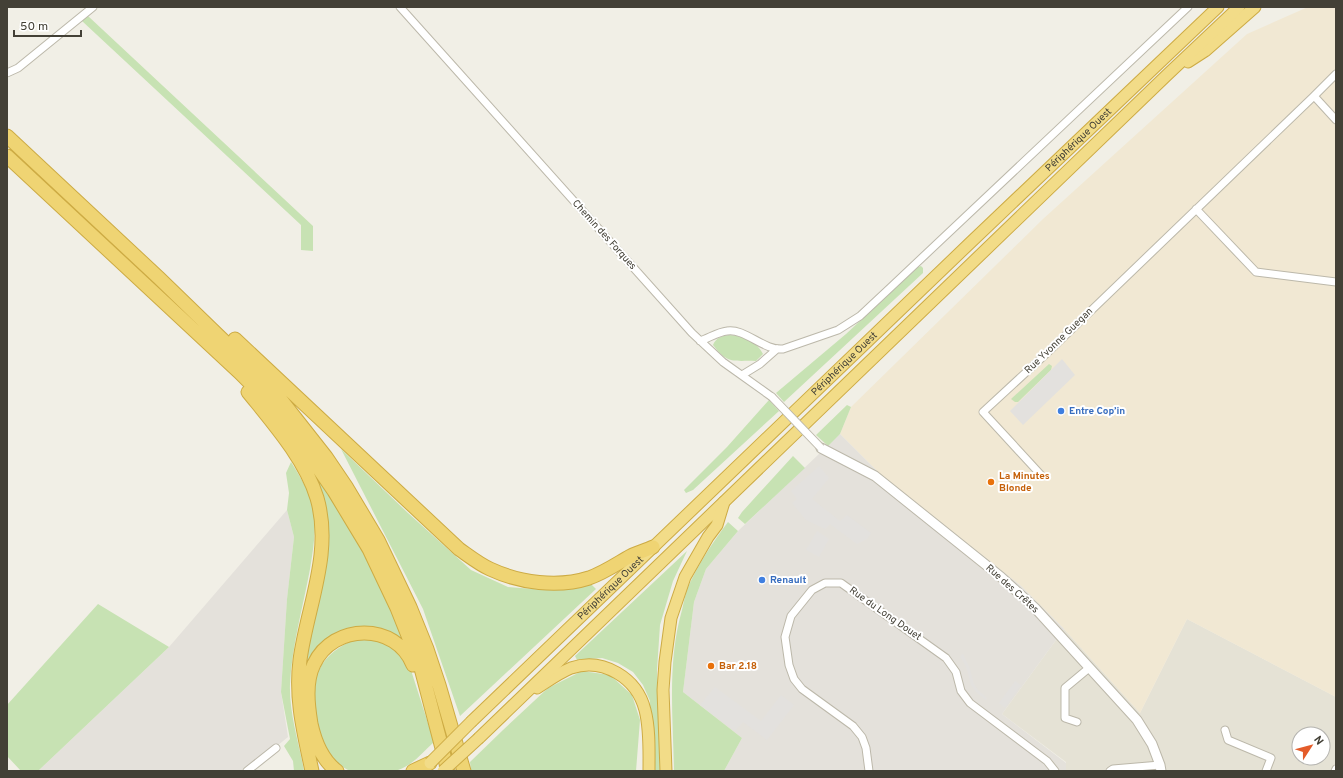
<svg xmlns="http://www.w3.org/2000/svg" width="1343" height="778" font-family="Overpass,sans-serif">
<rect width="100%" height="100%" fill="#f1efe6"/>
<!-- residential -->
<path fill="#e5e2d5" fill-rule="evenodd" d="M1187 619 1336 697V771H1066V762L1002 714 1064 629 1140 713ZM1299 734H1323V758H1299Z"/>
<!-- commercial -->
<path fill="#f1e8d3" d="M1308 7H1336V697L1187 619 1140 713 1064 629 1021 586 881 475 840 434 851 407 1043 219 1247 34Z"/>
<!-- industrial -->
<path fill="#e4e1db" d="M840 434 881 475 1021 586 1064 629 1002 714 1066 763V771H724L742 738 683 692 694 602 706 569 738 531Z
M287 510 294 537 287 599 281 692 288 737 246 771H38L169 647Z"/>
<!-- green -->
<path fill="#c7e2b3" d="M88 16 313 226V251L301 250V225L82 21Z
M921 266 923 268V273L784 402 776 393 846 334 918 267Z
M729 335C743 336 756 340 763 354L756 361C734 360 728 365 713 345 716 338 721 336 729 335Z
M1049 364 1052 366 1051 370 1018 402H1015L1011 399Z
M769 400 779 411 693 490 686 493 684 490 727 447Z
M847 405 851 407 840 434 828 446 816 435Z
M341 449 408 513 471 570 508 587 546 590 591 584 596 589 460 716 423 609Z
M302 455 318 475 364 553 385 594 407 646 345 631 301 686 324 558Z
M793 456 805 468 745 524 738 518 742 512Z
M291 462C301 478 312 495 314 515 316 533 313 551 310 569 303 607 292 645 290 684 289 713 299 743 304 771H294L293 761 284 746 290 739 281 692 287 599 294 537 287 510 289 493 286 473Z
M728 522 738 531 706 569 694 602 683 692 742 738 724 771H674C673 717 667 662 682 610 684 602 685 594 688 587 699 563 713 542 728 522Z
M687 551 673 581 660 625 657 670 660 771H651L650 701 643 685 633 672 618 663 602 658 577 660 575 656Z
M98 604 169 647 38 771H21L7 756V705Z
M355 639H368L389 643 410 667 434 742C423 752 413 765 398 770 393 773 384 771 377 771 370 771 356 773 350 771 320 759 306 697 319 670 326 655 340 646 355 639Z
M582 671 610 675 632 695 640 720 636 771H471L470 762 503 730 548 688Z"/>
<!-- parking -->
<path fill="#e3e1de" d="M1062 359 1075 375 1023 425 1010 411Z
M819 466 829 478 812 499 840 521 847 515 871 533 867 539 857 544 830 524 825 529 806 520 792 503 797 499 791 491Z
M817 531 829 539 819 557 806 550Z
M963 654 969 666 974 684 978 690 987 698 986 700 976 692 971 685 966 667 960 656Z
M1015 681 1021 685 1005 708 999 703Z
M715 687 761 721 781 695 794 705 767 740 743 722 735 731 700 705Z"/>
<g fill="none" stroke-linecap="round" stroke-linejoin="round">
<defs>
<path id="minor" d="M400 7 692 333 723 362 772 397
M7 73 18 68 93 7
M1314 96 1336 74
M1196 209 1256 272 1336 282
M700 341C709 338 718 332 727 331 745 328 764 351 783 349L838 330 860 316 891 287 1188 7
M742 375 760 364 777 349
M1041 475 983 412 1047 353 1314 96 1336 120
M1077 722 1065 718V688L1089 668
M1225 730 1228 740 1271 758 1266 771
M247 771 276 748
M869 771 866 748 862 737 853 726 802 689 794 679 789 665 785 637 791 616 812 590 825 583H841L946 658 956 672 961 691 970 703 1047 761 1055 771
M1110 771 1113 769 1160 765
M1335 771 1336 769"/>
<path id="tertiary" d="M821 448 875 476 1001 577 1035 608 1137 720 1152 744 1160 765 1161 771"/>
<g id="trunk">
<path d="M1188 62 1205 51 1255 7"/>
<path d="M537 688C548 681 559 673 571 668 603 657 637 678 645 710 650 729 649 751 649 771"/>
<path id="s1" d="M472 721 970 243 1218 7"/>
<path d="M479 738 1167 75 1239 7"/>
<path d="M666 771 663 690 665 662 671 618 685 577 708 537 717 525 724 502"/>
</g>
<path id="motorway" d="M7 136 159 278 254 370 278 396 326 457 347 488 378 540 410 607 427 649 439 685 464 771
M7 156 239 372 262 395 301 443 334 491 369 549 397 608 421 668 448 771
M235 339 459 549C469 556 479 564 490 569 520 583 558 588 589 578 603 573 615 565 627 558 635 553 645 551 653 547
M248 392C273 423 305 459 317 498 333 553 307 607 300 660 295 699 304 733 312 771
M337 771C322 760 315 742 311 724 308 705 305 682 314 664 333 623 396 622 413 665
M413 771 430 763"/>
</defs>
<!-- minor casing -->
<use href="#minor" stroke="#bcb8aa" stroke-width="9"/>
<!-- tertiary casing -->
<use href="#tertiary" stroke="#bcb8aa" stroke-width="11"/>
<!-- trunk casing -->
<use href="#trunk" stroke="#cdab44" stroke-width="13"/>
<!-- motorway casing -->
<use href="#motorway" stroke="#cdab44" stroke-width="15"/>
<!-- minor -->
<use href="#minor" stroke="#fff" stroke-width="7"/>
<!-- tertiary -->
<use href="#tertiary" stroke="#fff" stroke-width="9"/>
<!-- trunk -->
<use href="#trunk" stroke="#f2dc88" stroke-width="11"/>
<!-- motorway -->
<use href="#motorway" stroke="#efd473" stroke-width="13"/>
<defs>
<path id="minor-bridge" d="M772 397 821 448"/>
<path id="trunk-bridge" d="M430 763 472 721
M443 771 479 738"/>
</defs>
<!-- minor-bridge casing -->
<use href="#minor-bridge" stroke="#bcb8aa" stroke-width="9" stroke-linecap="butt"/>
<!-- trunk-bridge casing -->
<use href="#trunk-bridge" stroke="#cdab44" stroke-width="13" stroke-linecap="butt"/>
<!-- minor-bridge -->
<use href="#minor-bridge" stroke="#fff" stroke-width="7"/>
<!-- trunk-bridge -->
<use href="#trunk-bridge" stroke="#f2dc88" stroke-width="11"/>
</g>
<!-- markers -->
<g fill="#3f7fe0" stroke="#fff" stroke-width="1.5">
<circle cx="1061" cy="411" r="4"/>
<circle cx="762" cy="580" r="4"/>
</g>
<g fill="#e8710a" stroke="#fff" stroke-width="1.5">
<circle cx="991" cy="482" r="4"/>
<circle cx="711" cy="666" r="4"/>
</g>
<g text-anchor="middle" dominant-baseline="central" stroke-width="4" stroke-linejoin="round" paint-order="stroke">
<!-- street labels -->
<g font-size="10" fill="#434036" stroke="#fff">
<text stroke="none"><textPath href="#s1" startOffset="840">Périphérique Ouest</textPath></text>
<text transform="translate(604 235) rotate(48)">Chemin des Forques</text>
<text transform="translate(1059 341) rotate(-44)">Rue Yvonne Guegan</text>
<text stroke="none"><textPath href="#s1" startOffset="516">Périphérique Ouest</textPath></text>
<text stroke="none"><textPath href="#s1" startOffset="192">Périphérique Ouest</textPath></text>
<text transform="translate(1012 589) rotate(42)">Rue des Crêtes</text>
<text transform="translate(885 614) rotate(35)">Rue du Long Douet</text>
</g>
<!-- shop labels -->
<g font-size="10" font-weight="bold" fill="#366cbe" stroke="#fff" text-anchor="start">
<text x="1069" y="411">Entre Cop’in</text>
<text x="770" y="580">Renault</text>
</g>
<!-- food labels -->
<g font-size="10" font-weight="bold" fill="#c56008" stroke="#fff" text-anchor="start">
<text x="999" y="476">La Minutes<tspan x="999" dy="12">Blonde</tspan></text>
<text x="719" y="666">Bar 2.18</text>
</g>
</g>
<!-- border -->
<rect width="1343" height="778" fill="none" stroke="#434036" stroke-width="16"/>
<!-- north arrow -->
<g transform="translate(1311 746) rotate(54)"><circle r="19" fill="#ffffff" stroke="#b4b3af"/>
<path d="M0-3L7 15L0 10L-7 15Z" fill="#e45c2a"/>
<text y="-6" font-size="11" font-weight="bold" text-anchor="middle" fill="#434036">N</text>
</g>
<!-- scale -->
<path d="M14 30v6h67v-6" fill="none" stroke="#434036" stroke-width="2"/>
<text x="20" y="30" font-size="12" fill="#434036" stroke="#ffffff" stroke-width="3" paint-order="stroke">50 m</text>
</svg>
